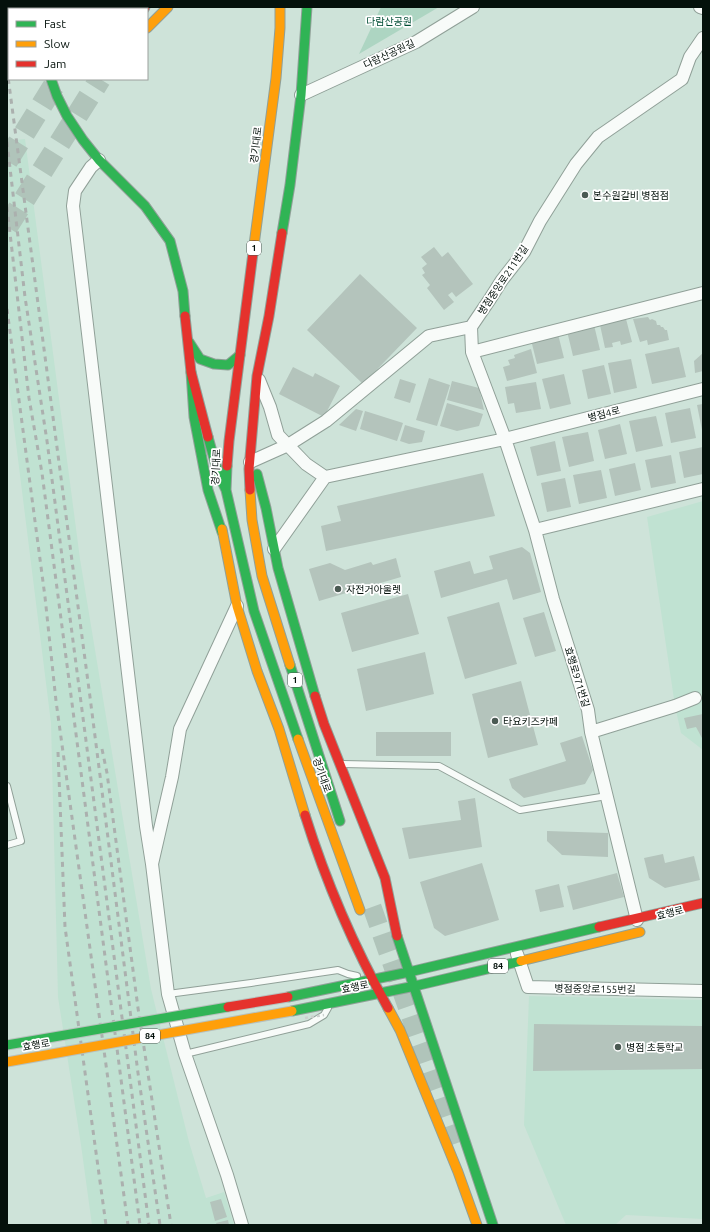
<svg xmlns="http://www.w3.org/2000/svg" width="710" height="1232" font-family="Ubuntu,'Noto Sans KR',sans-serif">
<rect width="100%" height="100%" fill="#cee3d9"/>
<!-- built -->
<path fill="#c0e2d2" d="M25 139 80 559 151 989 189 1142 206 1198 224 1192 234 1225H92L81 1145 58 997 51 723 7 371V141Z
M703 501V750L681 733 675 706 647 517Z
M529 996 703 1000V1219L626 1215 615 1225H566L524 1125Z"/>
<!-- green -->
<path fill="#add5c2" d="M381 7H439L359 54Z"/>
<!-- building -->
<path fill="#b4c4bc" d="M434 247 442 257 448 252 473 284 456 297 452 292 448 295 454 302 444 310 427 288 430 285 422 275 425 273 422 268 427 264 421 257Z
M360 274 417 328 363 384 307 330Z
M648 317 650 320 652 319 656 321 657 325H660L661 327H663L665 330H667L669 340 648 345 647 340 640 342 633 319Z
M626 319 632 342 621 345 620 341 612 343 613 347 605 348 600 325Z
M594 325 600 350 573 356 567 331Z
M558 334 564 358 537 364 531 340Z
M679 347 686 377 652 384 645 354Z
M531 349 537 373 507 381 503 367 510 365 508 360 515 358 514 355Z
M703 353V371L695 373 694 361Z
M631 359 637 388 614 393 608 363Z
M604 365 611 394 588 399 582 370Z
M293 367 313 377 315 373 340 386 324 417 279 394Z
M564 374 571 404 550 409 542 379Z
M429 378 450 385 437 426 416 420Z
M400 379 416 384 410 403 394 398Z
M452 381 479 388 484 410 447 400Z
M536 382 541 409 516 413 514 403 508 404 505 387Z
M447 403 483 414 479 426 457 431 440 426Z
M703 404V430H702L697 405Z
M690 408 696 438 671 443 665 413Z
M356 409 363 411 356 431 339 425Z
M365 411 403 423 397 441 360 429Z
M656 416 663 446 636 452 629 421Z
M620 424 627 454 605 459 598 430Z
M405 425 425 431 422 442 409 444 400 441Z
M588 432 594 461 569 467 562 437Z
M555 441 561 471 537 476 530 447Z
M703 447V474L684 478 679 452Z
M671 455 676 483 651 488 645 460Z
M635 463 641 490 615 496 609 469Z
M601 470 607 498 579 504 573 475Z
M483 473 495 516 326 551 321 526 341 521 337 506Z
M565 478 571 507 547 512 541 483Z
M522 547 530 553 541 592 513 600 507 579 441 598 434 571 470 561 474 574 493 569 489 556Z
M396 558 401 577 319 601 309 569 330 563 345 570 371 562 373 565Z
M408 594 419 634 352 652 341 613Z
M499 602 517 664 465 679 447 617Z
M544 612 556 651 535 657 523 618Z
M425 652 434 694 366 711 357 669Z
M521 681 538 745 488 758 472 694Z
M703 714V740L696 727 687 729 684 718Z
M376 732H451V756H376Z
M582 736 593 770 585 784 524 798 512 788 509 779 566 761 560 743Z
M475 798 482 847 409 859 402 828 461 820 458 801Z
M547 831 608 833V857L562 855 547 841Z
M663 854 665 863 694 856 700 880 665 888 649 878 644 858Z
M482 863 499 920 445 936 434 928 420 882Z
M617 873 624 897 573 910 567 886Z
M559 884 564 907 540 912 535 890Z
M534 1024 703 1026V1069L533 1071Z
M221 1199 227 1217 215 1221 210 1202Z
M228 1220 229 1225H217L216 1223Z"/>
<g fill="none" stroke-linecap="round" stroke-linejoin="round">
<!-- primary-tunnel -->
<path stroke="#b0c4ba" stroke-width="19" stroke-dasharray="19 10" stroke-linecap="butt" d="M372 907 457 1148"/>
<!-- highway-tunnel -->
<path stroke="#b0c4ba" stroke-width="22" stroke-dasharray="22 11" stroke-linecap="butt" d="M7 161 58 79
M7 227 100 79"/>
<defs>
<path id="lane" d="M343 764 439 766 520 810 607 796
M7 786 21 841 7 845
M168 994 251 983 338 970 348 974 357 976
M185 1054 309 1024 324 1015 328 1008"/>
<path id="street" d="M700 7 703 8
M301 95 416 42 473 7
M99 160 91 167 75 191 73 206 146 826 152 864
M471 327 472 352 505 439 535 530 553 599 588 710 591 732 637 920
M472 352 703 293
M259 380 270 407 278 435 306 464 325 477
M250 462 288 445 326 421 429 336 471 327 490 299 502 280 524 252 540 221 576 164 598 137 682 79 690 57 703 38
M325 477 505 439 703 389
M535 530 703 489
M274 549 325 477
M237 606 180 729 172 777 152 864 168 994 185 1054 227 1175 242 1225
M591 732 675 706 695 698
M517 954 528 987 703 991"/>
<path id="fast" d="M39 7V9
M51 79 57 96 67 116 83 140 99 160 145 206 170 241 183 291 185 316
M282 233 290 185 301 95 307 7
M189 342 200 359 214 364 228 365 240 355
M191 372 194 417 208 490 222 532
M208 437 218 473 226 490
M227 466 226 490 254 611 298 739
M257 474 266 508 278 568 315 696
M290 665 340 821
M397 936 493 1225
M288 997 409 972 599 927
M292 1011 415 986 521 961"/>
<path id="slow" d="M103 9 104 7
M147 28 168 7
M254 245 276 78 280 28V7
M250 490 252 520 262 576 290 665
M222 529 237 606 257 671 279 729 305 815
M298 739 360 910
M521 961 640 932
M388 1008 400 1030 458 1172 477 1225"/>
<path id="jam" d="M144 9 145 7
M185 316 191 372 208 437
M227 466 229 441 254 245
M250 490 249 469 257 376 269 316 282 233
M315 696 324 724 385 878 397 936
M305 815C326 882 354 947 388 1008
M599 927 703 903"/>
</defs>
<!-- lane casing -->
<use href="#lane" stroke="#90a098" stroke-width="8"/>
<!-- street casing -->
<use href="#street" stroke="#90a098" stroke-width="14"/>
<!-- fast casing -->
<use href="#fast" stroke="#90a098" stroke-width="11"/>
<!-- slow casing -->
<use href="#slow" stroke="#90a098" stroke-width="11"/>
<!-- jam casing -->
<use href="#jam" stroke="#90a098" stroke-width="11"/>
<!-- lane -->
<use href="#lane" stroke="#f8fbf9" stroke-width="6"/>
<!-- street -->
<use href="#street" stroke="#f8fbf9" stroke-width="12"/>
<!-- fast -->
<use href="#fast" stroke="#30b455" stroke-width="9"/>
<!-- slow -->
<use href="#slow" stroke="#ff9f0a" stroke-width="9"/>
<!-- jam -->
<use href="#jam" stroke="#e5322d" stroke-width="9"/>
<!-- rail -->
<path stroke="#abb0ae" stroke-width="3" stroke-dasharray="5 5" stroke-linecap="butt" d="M7 69 90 697 138 1073 160 1225
M7 142 25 297 47 441 149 1225
M7 207 29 398 42 473 140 1225
M7 309 45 597 56 701 128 1225
M102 749 107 773 138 1008 171 1225
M58 752 65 927 106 1225"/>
<defs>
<path id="fast-bridge" d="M7 1045 228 1007"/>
<path id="slow-bridge" d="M7 1062 292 1011"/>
<path id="jam-bridge" d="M228 1007 288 997"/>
</defs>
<!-- fast-bridge casing -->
<use href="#fast-bridge" stroke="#b7c0bc" stroke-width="11" stroke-linecap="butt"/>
<!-- slow-bridge casing -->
<use href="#slow-bridge" stroke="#b7c0bc" stroke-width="11" stroke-linecap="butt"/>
<!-- jam-bridge casing -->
<use href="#jam-bridge" stroke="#b7c0bc" stroke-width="11" stroke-linecap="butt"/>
<!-- path-bridge -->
<path stroke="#cbd0ce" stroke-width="2.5" stroke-dasharray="3 3" stroke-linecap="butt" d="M305 1018 324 1015"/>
<!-- fast-bridge -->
<use href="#fast-bridge" stroke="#30b455" stroke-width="9"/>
<!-- slow-bridge -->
<use href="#slow-bridge" stroke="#ff9f0a" stroke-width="9"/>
<!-- jam-bridge -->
<use href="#jam-bridge" stroke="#e5322d" stroke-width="9"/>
</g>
<!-- markers -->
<g fill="#4b5a53" stroke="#fff" stroke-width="1.5">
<circle cx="585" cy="195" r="4"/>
<circle cx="338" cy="589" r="4"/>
<circle cx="495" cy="721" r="4"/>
<circle cx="618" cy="1047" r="4"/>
</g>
<g text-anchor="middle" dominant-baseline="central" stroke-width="3.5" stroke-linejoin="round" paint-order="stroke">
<!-- shield labels -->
<g fill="#fff" stroke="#4f5854" stroke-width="1">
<rect x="247" y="241" width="14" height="14" rx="3"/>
<rect x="288" y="673" width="14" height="14" rx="3"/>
<rect x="488" y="959" width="20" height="14" rx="3"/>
<rect x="140" y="1029" width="20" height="14" rx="3"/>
</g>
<g font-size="9" font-weight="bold" fill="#04110b">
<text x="254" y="248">1</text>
<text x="295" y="680">1</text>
<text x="498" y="966">84</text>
<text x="150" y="1036">84</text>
</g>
<!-- park labels -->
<g font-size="10" fill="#004d35" stroke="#fff">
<text x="389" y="21">다람산공원</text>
</g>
<!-- street labels -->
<g font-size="10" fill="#04110b" stroke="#fff">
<text transform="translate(389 54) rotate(-25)">다람산공원길</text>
<text transform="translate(256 145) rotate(-83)">경기대로</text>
<text transform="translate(503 280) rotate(-56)">병점중앙로211번길</text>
<text transform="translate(604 414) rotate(-14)">병점4로</text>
<text transform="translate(216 467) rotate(-87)">경기대로</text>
<text transform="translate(577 677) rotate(73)">효행로971번길</text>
<text transform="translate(322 775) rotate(70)">경기대로</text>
<text transform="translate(670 913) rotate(-14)">효행로</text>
<text transform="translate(355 987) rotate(-12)">효행로</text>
<text transform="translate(595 989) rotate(1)">병점중앙로155번길</text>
<text transform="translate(36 1045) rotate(-10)">효행로</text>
</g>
<!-- poi labels -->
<g font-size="10" fill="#04110b" stroke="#fff" text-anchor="start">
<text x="593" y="195">본수원갈비 병점점</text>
<text x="346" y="589">자전거아울렛</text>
<text x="503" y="721">타요키즈카페</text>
<text x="626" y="1047">병점 초등학교</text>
</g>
</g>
<!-- border -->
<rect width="710" height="1232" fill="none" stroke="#04110b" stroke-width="16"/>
<!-- legend -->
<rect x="8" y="8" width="140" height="72" fill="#ffffff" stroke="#9ba09d"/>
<rect x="16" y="21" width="20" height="6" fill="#30b455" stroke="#9ba09d"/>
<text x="44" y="28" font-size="12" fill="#04110b">Fast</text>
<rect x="16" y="41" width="20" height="6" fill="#ff9f0a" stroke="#9ba09d"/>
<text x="44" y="48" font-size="12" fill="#04110b">Slow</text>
<rect x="16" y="61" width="20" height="6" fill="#e5322d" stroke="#9ba09d"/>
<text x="44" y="68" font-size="12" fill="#04110b">Jam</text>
</svg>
